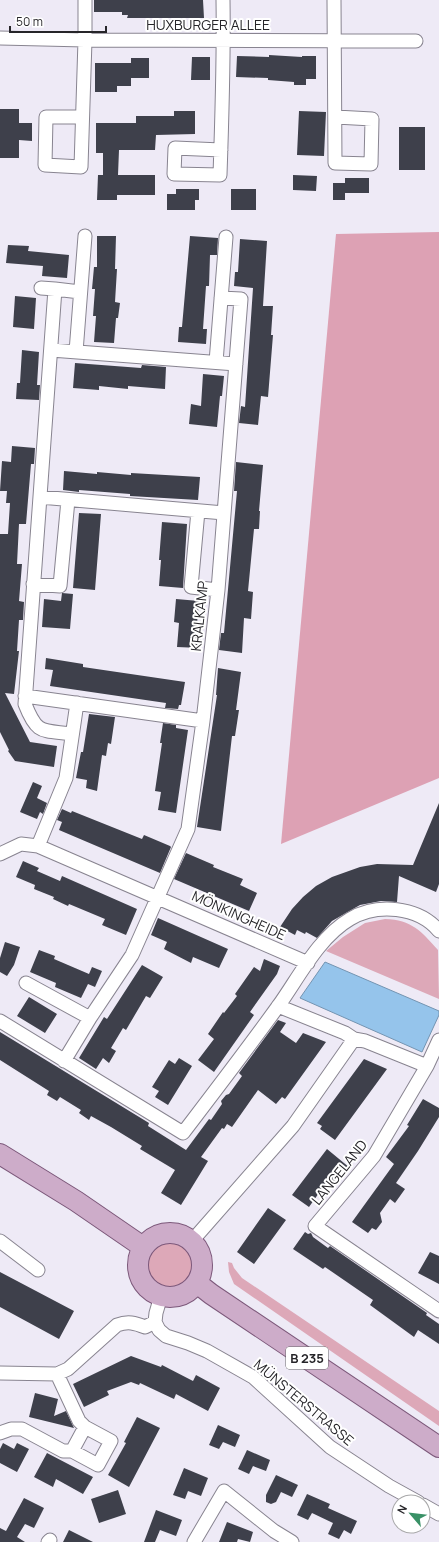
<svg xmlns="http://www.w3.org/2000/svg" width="439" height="1542" font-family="Manrope,sans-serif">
<rect width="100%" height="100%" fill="#eeeaf6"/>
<!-- green -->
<path fill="#dda8b8" d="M385 919C412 920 421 931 438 950L439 999 326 951 343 937 365 923Z
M146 1265a24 24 0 1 1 48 0a24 24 0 1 1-48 0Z
M228 1262 232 1263 234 1268 242 1278 439 1411V1426L234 1284 229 1272Z"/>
<!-- forest -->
<path fill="#dda1b4" d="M439 232V778L281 844 336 234Z"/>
<!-- water -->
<path fill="#95c4eb" stroke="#7494b1" d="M325 962 439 1011V1015L422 1052 300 998Z"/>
<!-- building -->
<path fill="#3e404b" d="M94 0H203L204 18H127L128 15H122V12H94Z
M269 55 302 57V56H316V79H306V85H294V82L268 80V78L236 77 237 56 269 57Z
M192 57H210V80H191Z
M131 58H149V78H131V86H117V92H95V63H131Z
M0 109H19V123H32V141L19 140V158H0Z
M174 111H195V134L156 135 155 150H119L118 175H155V195H117V200H97L98 175H103V153H96V123H136V116H174Z
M299 111 326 112 324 156 297 155Z
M399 127H425V170H399Z
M293 175 317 176 316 191 293 190Z
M345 178H369V193H345V200H333V183H345Z
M176 189H199V200H195V210H167V194H176Z
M231 189H256V210H231Z
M97 236H116L115 269H117L115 302 120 303 118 318H116L114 343 94 342 96 316H93L95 289H92L94 267H97Z
M190 236 218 238 217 255H210L209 286H206L203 329H207L206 344 178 342 179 327H182Z
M240 239 267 241 263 306H273L271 335H273L268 397 261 396 258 425 239 423 241 406 245 407 253 288 234 286 235 272H238Z
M8 245 29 246 28 251 69 255 67 278 42 276 43 266 6 263Z
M15 296 36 298 34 329 13 327Z
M22 350 39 352 37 385H40L39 400 16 399 17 383H20Z
M75 363 141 368 142 365 166 367 165 389 128 386V389L99 386V390L73 388Z
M203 374 224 376 222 396H220L217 427 189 424 191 404 201 406Z
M12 446 35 448 34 464H31L26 524H19L17 564H22L19 601 24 602 23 620H19L17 651H19L14 694 5 693 30 742 57 746 54 767 15 761 8 751 9 750 0 732V534H8L10 503H6L7 491H0L2 461 11 462Z
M236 462 263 465 259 511H260L259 529H254L248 591 253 592 251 619 244 618 242 653 219 650 221 633H224L237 491H234Z
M64 471 97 474V472L131 475V473L200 477 198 500 130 496V494L79 490V492L63 490Z
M79 513 101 514 95 590 73 588Z
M162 522 187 524 183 588 159 586 161 560H159Z
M62 593 73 594 70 629 42 627 44 599 61 601Z
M176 599 199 601 197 624 202 625 200 648 177 647 179 623 174 622Z
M46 658 83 664V667L185 682 181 705H179L178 709 165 708 166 703 50 686 53 670 45 669Z
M218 668 241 672 236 710H239L235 736H232L221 831 197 827 217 695H216Z
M89 714 115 717 111 744 108 743 106 756 102 755 97 791 86 788 87 780 76 778 81 752H83Z
M163 723 176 725V728L188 730 176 813 158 810 161 792 155 791 162 743H160Z
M33 782 42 786 37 798 47 803 43 814 40 812 37 819 20 812Z
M439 803V884L436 892 399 876 397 902 381 901 360 905 332 921 317 938 306 932 305 934 297 930 295 935 280 927 292 909 303 897 316 886 332 877 360 867 377 864 413 865Z
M62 809 71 813 72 811 142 839 144 835 170 846 171 847 160 873 59 830 62 822 57 820Z
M186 853 214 865 213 867 243 879 240 885 257 893 249 911 174 879Z
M23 861 39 868 37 871 60 881 62 876 137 909 126 935 102 925 105 919 69 904 68 906 53 899 54 897 34 889 35 885 16 877Z
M158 918 228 949 219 968 193 957 191 963 164 949 167 942 151 935Z
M5 942 20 947 14 965 7 976 0 972V958Z
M39 950 55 956 54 959 89 974 92 967 102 971 95 987 88 984 81 998 55 987 56 983 30 972Z
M264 959 280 966 277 974 250 1012 254 1015 214 1072 198 1060 214 1039 208 1034 223 1012 224 1013 237 996 235 994 254 967 260 971Z
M142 965 163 977 150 998 146 996 126 1030 123 1028 111 1048 116 1051 109 1063 103 1058 96 1069 79 1058 104 1017 107 1019Z
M29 997 57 1014 45 1033 17 1016Z
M278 1020 286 1023 280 1032 296 1043 303 1033 326 1042 285 1099 282 1097 276 1104 258 1090 232 1127 227 1124 224 1129 222 1128 201 1157 208 1161 181 1205 161 1193 175 1170 140 1149 142 1146 111 1127 91 1116 89 1120 79 1113 81 1110 60 1097 57 1101 47 1095 49 1091 0 1060V1032L149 1123 148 1126 186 1150 209 1119 211 1120 222 1104 221 1101 226 1095 229 1094 242 1076 239 1073Z
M179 1058 192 1066 168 1105 155 1097 159 1091 152 1087 169 1060 175 1064Z
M364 1059 387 1069 335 1140 320 1129 322 1126 317 1123Z
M423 1099 439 1108V1117L418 1151 396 1183 405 1189 395 1203 390 1199 380 1213 382 1222 376 1230 372 1228 368 1233 352 1222 394 1164 386 1157 409 1126 407 1125Z
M327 1149 350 1168 333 1189 326 1183 309 1207 292 1195Z
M268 1208 286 1220 254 1264 237 1252Z
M305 1232 308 1234 311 1233 313 1237 328 1248 330 1246 427 1313 426 1315 439 1324V1344L418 1330 414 1337 370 1305 373 1300 325 1267 323 1269 293 1249Z
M430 1252 439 1256V1284L418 1273Z
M0 1272 74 1311 59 1339 0 1307Z
M131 1356 161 1367 162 1365 193 1381 196 1375 220 1388 208 1411 176 1394 174 1399 140 1383 139 1385 131 1382 107 1391 109 1395 84 1407 73 1384Z
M35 1393 58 1399 54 1416 66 1411 74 1428 29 1417Z
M137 1417 160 1428 129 1487 108 1475 126 1443 124 1442Z
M218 1425 240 1435 235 1447 223 1442 219 1449 209 1445Z
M3 1443 14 1449 17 1443 29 1449 17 1472 0 1463V1449Z
M247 1450 270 1460 266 1471 253 1466 249 1474 238 1469Z
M47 1453 93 1477 83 1494 56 1479 53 1487 34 1477Z
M184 1468 208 1478 201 1496 188 1491 185 1499 173 1495Z
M276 1475 298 1485 292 1497 281 1492 276 1502 271 1504 266 1502V1495Z
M118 1490 126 1514 99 1523 91 1499Z
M307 1494 330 1504 328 1508 357 1521 351 1534 344 1530 339 1539 328 1534 333 1523 312 1513 308 1520 297 1515Z
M24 1498 44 1508 34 1528 25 1524 17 1537 25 1542H0V1528L6 1531Z
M156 1510 182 1520 176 1536 160 1530 155 1542H144Z
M227 1522 253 1532 250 1542 238 1539 237 1542H219Z
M69 1530 93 1542H63Z"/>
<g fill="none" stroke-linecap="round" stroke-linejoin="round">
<defs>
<path id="street" d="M334 0 335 163 371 164 372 119 336 117
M0 38 85 40 416 41
M82 117H46L45 165 81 167 85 40V0
M221 150 175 148 174 174 220 175C222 117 224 58 223 0
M41 288 55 289 25 704C37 735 42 730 72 734
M55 289 80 292
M51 350 236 364
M76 352 85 236
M216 362 226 237
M40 497 224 513
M198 511 191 587 218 590
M33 584 60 586 68 500
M25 696 203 721
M38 846 66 778 77 703
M0 854 21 844 38 846 308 963
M26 983 90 1018
M278 1006 345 1033 354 1039 365 1041 427 1066
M0 1021 183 1133C215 1091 248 1048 279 1005 299 977 319 937 350 919 377 903 418 906 439 931
M439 1040 427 1066 374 1156 315 1226 439 1311
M64 1061 90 1018 132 955 188 829 203 721 218 590 241 299 221 298
M0 1241 38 1270
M192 1241 293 1126 354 1039
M155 1322 156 1313 161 1296
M0 1373 57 1374 68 1369 117 1325C128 1321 135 1323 145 1327L155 1322 159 1330 166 1336 188 1343 207 1351 253 1377 330 1447 389 1486 418 1502
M57 1374 79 1421 85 1427
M0 1433 11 1429H22L63 1451H72L98 1465 111 1441 85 1427 72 1451
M423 1505 439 1514
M48 1542 50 1540
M194 1542 224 1491 274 1531 292 1542"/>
<path id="primary" d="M0 1154 76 1201 143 1247
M138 1265a32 32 0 1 1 64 0a32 32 0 1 1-64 0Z
M197 1283 211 1294 439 1447"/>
</defs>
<!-- street casing -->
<use href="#street" stroke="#888490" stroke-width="15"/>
<!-- primary casing -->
<use href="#primary" stroke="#7c587a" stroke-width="22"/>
<!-- street -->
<use href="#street" stroke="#fff" stroke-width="13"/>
<!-- primary -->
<use href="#primary" stroke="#cdacc9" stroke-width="20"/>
</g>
<g text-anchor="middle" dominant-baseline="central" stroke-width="4" stroke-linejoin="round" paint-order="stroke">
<!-- shield labels -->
<rect fill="#fff" stroke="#676669" stroke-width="1" x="286" y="1347" width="42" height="22" rx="3"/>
<g font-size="13" font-weight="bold" fill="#262529">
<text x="307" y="1358">B 235</text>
</g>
<!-- street labels -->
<g font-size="14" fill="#262529" stroke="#fff">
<text x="208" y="24">HUXBURGER ALLEE</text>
<text transform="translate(199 616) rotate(-84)">KRALKAMP</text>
<text transform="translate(239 915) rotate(24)">MÖNKINGHEIDE</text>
<text transform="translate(339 1172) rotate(-51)">LANGELAND</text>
<text transform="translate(304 1402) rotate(40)">MÜNSTERSTRASSE</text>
</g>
</g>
<!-- north arrow -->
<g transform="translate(411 1514) rotate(298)"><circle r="19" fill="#ffffff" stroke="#a8a8a9"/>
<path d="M0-3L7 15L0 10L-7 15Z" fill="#399166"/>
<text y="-6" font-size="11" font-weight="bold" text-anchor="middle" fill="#262529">N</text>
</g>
<!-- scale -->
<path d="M10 26v6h96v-6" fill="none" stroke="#262529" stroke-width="2"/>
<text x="16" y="26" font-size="12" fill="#262529" stroke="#ffffff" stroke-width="3" paint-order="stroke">50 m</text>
</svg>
